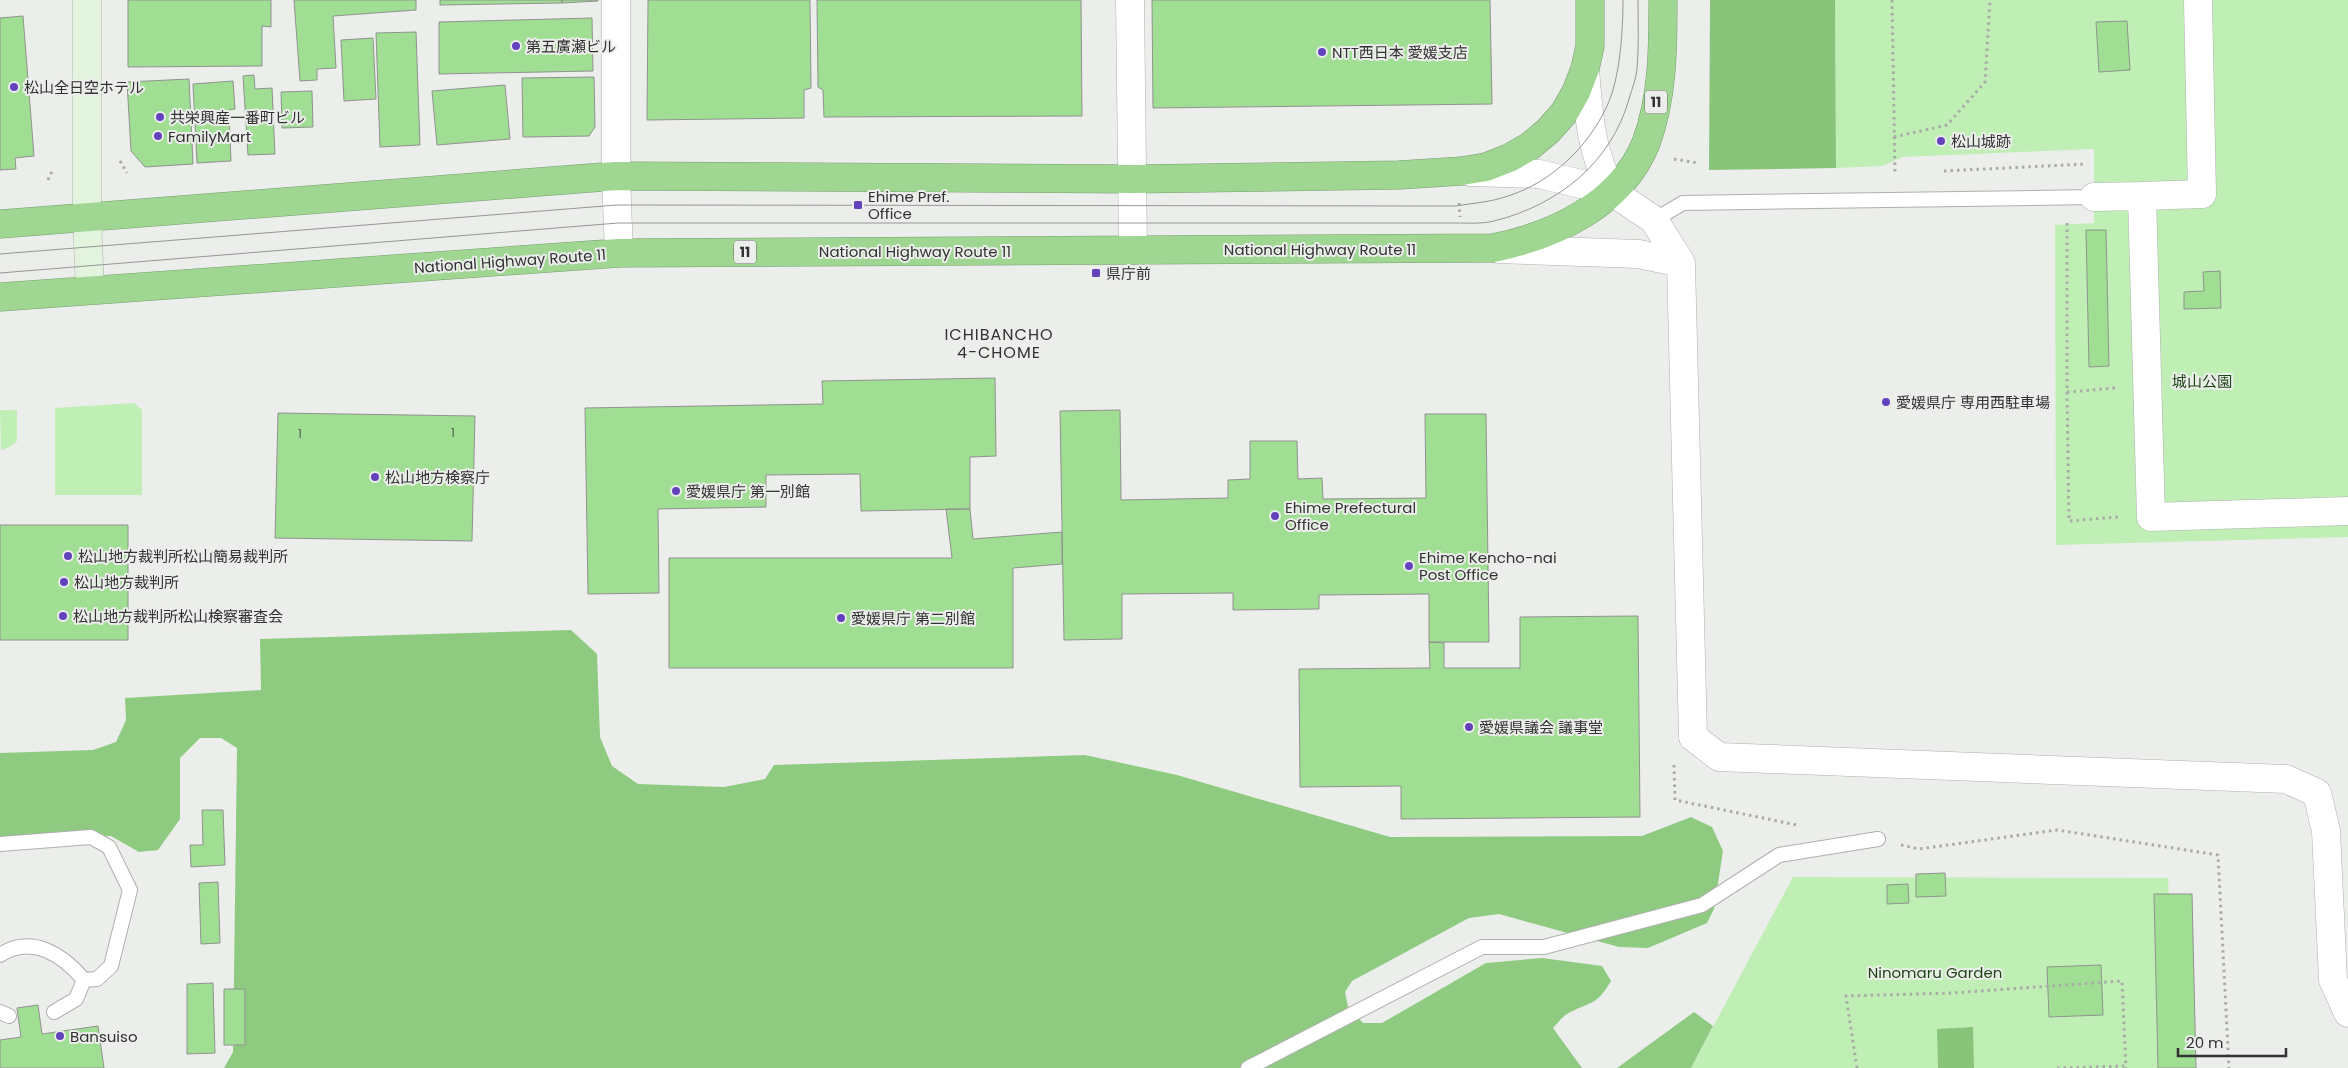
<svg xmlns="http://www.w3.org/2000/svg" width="2348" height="1068" font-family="Poppins,'Noto Sans JP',sans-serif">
<rect width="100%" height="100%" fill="#eceeeb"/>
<!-- green -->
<path fill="#c0efb6" d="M1835 0H2348V537L2056 545 2055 225 2094 223V149L1903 157 1882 166 1836 168Z
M134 403 142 410V495H55V408Z
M0 410H17V441L10 447 1 450Z
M1793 877 2168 878 2178 1068H1691Z"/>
<!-- forest -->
<path fill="#8ecb80" d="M571 630 597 654 600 737 612 766 638 784 724 787 765 779 774 765 1085 755 1177 775 1390 837 1642 836 1691 817 1712 827 1723 851 1714 909 1707 923 1648 948 1619 947 1499 914 1469 918 1352 981 1345 992 1348 1007 1363 1023H1382L1486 963 1542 958 1602 966 1611 981C1596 1007 1590 1001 1567 1014 1562 1017 1557 1024 1553 1028L1582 1068H224L233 1052 237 748 221 738H200L180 758V819L158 850 139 852 111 836 78 837 0 851V753L93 750 116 742 126 720 125 698 261 690 260 639Z
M1694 1012 1713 1026 1691 1068H1617Z"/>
<!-- water -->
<path fill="#88c57b" d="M1710 0H1835L1836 168 1709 170Z
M1973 1027 1974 1068H1938L1937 1029Z"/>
<!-- building -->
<path fill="#a0df93" stroke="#90928f" d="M128 0H271V27L262 26V66L128 67Z
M294 0H416V10L333 16 336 68 317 69V80L300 81Z
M440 0H562V3L440 5Z
M562 0H598V1L562 3Z
M648 0H810L811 88 804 90V118L647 120Z
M817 0H1081L1082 116 824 117 823 90 818 87Z
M1152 0H1490L1492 104 1153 108Z
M23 16 34 156 15 158 16 169 0 170V18Z
M592 18 593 71 439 74V22Z
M2127 21 2130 70 2099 72 2096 22Z
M416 32 420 145 380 147 376 33Z
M373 38 376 99 344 101 341 40Z
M254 75 255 89 272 88 275 154 248 155 243 76Z
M594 77 595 127 589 136 523 137 522 78Z
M189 79 193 164 145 167 131 151 127 82Z
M233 81 235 109 229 110 231 161 197 163 193 84Z
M505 85 510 139 437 145 432 91Z
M312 91 313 127 282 128 281 92Z
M2086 230H2106L2109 366 2089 367Z
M2220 271 2221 308 2184 309V292L2204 291 2203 272Z
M995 378 996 456 970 457V509L861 511 860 474 766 475V507L658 509 659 593 588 594 585 408 823 404 822 381Z
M1120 410 1121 500 1228 498V480L1250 479V441H1297L1298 479 1322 478 1323 499 1426 498 1425 414H1486L1489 642H1429V594L1319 595V609L1233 610V593L1122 594V639L1064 640 1060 411Z
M278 413 475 416 472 541 275 538Z
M946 509H970L973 539 1062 532V564L1013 568V668H669V558H952Z
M0 525H128V640H0Z
M1638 616 1640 817 1401 819V786L1300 787 1299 669 1430 668 1429 642 1444 643V668H1520V617Z
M202 810H223L225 865 191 867 190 845H203Z
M1945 873 1946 896 1916 897V874Z
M218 882 220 943 201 944 199 883Z
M1908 884 1909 903 1887 904V885Z
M2154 894H2192L2196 1068H2158Z
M2101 965 2103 1015 2049 1017 2047 967Z
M213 983 215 1053 187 1054V984Z
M224 989H245V1045H224Z
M38 1005 42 1034 98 1026 104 1068H0V1040L21 1037 17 1008Z"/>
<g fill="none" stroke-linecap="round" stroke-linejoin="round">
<defs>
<path id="lane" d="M1654 220 1683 203 2094 197
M0 844 91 837 109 847 130 890 111 966 97 979 84 980
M0 955C32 934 63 955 84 980L76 999 54 1012
M0 1012 9 1016
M1248 1068 1482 947H1544L1702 905 1779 855 1878 839"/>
<path id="street" d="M616 0V176L619 253
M1130 0 1133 250
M2198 0 2202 194 2142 196 2151 517 2348 511
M1585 69C1589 118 1590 146 1611 191
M1470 172 1539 174 1611 191 1654 220 1681 263 1693 737 1719 757 2286 779 2317 793 2326 831 2333 980 2348 1013
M2094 197 2142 196
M1498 249 1639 254 1681 263"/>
<path id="secondary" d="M87 0V218L90 290"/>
<path id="highway" d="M0 224 616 176 1133 179 1399 175 1462 171 1486 167 1509 158 1530 146 1548 131 1564 113 1576 92 1585 69 1590 46V0
M0 297 619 253 1493 248C1553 236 1621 205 1646 143 1663 97 1663 48 1663 0"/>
</defs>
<!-- lane casing -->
<use href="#lane" stroke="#aeb0ad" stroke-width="16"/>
<!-- street casing -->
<use href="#street" stroke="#aeb0ad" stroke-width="29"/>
<!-- secondary casing -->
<use href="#secondary" stroke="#aeb0ad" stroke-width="29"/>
<!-- highway casing -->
<use href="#highway" stroke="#789d70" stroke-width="29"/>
<!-- path -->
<path stroke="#a9aba8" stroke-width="3" stroke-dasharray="2.5 4" stroke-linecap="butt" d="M1892 0 1895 173
M1894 137 1947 125 1985 82 1990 0
M1674 159 1698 163
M120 161 127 173
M1944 171 2087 164
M48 180 53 169
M1459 203 1460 217
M2067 223V392L2069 521 2118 517
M2067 392 2115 388
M1674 765 1675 800 1797 825
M1901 845 1919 849 2057 830 2218 855 2229 1068
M1857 1068 1846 996 1952 993 2122 981 2126 1068
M2057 1068 2126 1066"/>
<!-- lane -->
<use href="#lane" stroke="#fff" stroke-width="14"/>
<!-- street -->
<use href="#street" stroke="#fff" stroke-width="28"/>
<!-- secondary -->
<use href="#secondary" stroke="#e2f3de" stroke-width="28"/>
<!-- highway -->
<use href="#highway" stroke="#9ed692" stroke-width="28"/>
<!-- tram -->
<path stroke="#959795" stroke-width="1" d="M0 254 617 205 1456 206C1474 203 1491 202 1508 196 1552 182 1588 147 1607 106 1620 79 1623 30 1623 0
M0 273 618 223H1456C1468 223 1482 224 1494 221 1558 205 1611 163 1629 99 1632 89 1636 79 1637 69 1639 46 1638 23 1638 0"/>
</g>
<!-- markers -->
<g fill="#6343bc" stroke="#eceeeb" stroke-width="2">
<circle cx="516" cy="46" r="5"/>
<circle cx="1322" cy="52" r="5"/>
<circle cx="14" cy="87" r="5"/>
<circle cx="160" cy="117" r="5"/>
<circle cx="158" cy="136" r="5"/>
<circle cx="1941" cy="141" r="5"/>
<rect x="853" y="200" width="10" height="10" rx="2.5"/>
<rect x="1091" y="268" width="10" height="10" rx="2.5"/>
<circle cx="1886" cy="402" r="5"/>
<circle cx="375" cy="477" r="5"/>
<circle cx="676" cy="491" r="5"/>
<circle cx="1275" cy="516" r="5"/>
<circle cx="68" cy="556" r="5"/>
<circle cx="1409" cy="566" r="5"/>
<circle cx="64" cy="582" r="5"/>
<circle cx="63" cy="616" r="5"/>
<circle cx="841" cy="618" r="5"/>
<circle cx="1469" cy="727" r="5"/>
<circle cx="60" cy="1036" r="5"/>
</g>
<g text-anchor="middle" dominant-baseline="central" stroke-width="4" stroke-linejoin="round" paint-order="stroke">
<!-- number labels -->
<g font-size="12" fill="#4d5d4a">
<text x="453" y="432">1</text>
<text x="300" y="433">1</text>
</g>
<!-- shield labels -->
<g fill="#eceeeb" stroke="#696a69" stroke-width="1">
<rect x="1645" y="90.5" width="22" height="23" rx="4"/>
<rect x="734" y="240.5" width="22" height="23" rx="4"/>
</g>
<g font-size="14" font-weight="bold" fill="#313231">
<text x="1656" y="102">11</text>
<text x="745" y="252">11</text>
</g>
<!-- poi labels -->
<g font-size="15" fill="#313231" stroke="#eceeeb" text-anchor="start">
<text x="526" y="46">第五廣瀬ビル</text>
<text x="1332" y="52">NTT西日本 愛媛支店</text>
<text x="24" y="87">松山全日空ホテル</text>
<text x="170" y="117">共栄興産一番町ビル</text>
<text x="168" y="136">FamilyMart</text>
<text x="1951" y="141">松山城跡</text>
<text x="868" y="196">Ehime Pref.<tspan x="868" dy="17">Office</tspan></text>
<text x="1106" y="273">県庁前</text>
<text x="1896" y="402">愛媛県庁 専用西駐車場</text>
<text x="385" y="477">松山地方検察庁</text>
<text x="686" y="491">愛媛県庁 第一別館</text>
<text x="1285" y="507">Ehime Prefectural<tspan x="1285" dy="17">Office</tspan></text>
<text x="78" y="556">松山地方裁判所松山簡易裁判所</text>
<text x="1419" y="557">Ehime Kencho-nai<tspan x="1419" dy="17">Post Office</tspan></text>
<text x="74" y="582">松山地方裁判所</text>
<text x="73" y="616">松山地方裁判所松山検察審査会</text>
<text x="851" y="618">愛媛県庁 第二別館</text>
<text x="1479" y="727">愛媛県議会 議事堂</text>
<text x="70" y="1036">Bansuiso</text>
</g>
<!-- street labels -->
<g font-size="15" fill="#313231" stroke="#eceeeb">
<text x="1320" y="249">National Highway Route 11</text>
<text x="915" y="251">National Highway Route 11</text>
<text transform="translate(510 261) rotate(-4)">National Highway Route 11</text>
</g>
<!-- park labels -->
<g font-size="15" fill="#1d4514" stroke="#eceeeb">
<text x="2202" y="381">城山公園</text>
<text x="1935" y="972">Ninomaru Garden</text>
</g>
<!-- neighbourhood labels -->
<g font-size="16" letter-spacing="1" fill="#313231" stroke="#eceeeb">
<text x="999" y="334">ICHIBANCHO<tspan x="999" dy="18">4-CHOME</tspan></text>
</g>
</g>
<!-- scale -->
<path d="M2178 1048v8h108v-8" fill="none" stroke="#313231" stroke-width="2.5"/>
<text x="2186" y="1048" font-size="15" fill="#313231" stroke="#eceeeb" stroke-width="4" paint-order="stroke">20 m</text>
</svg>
